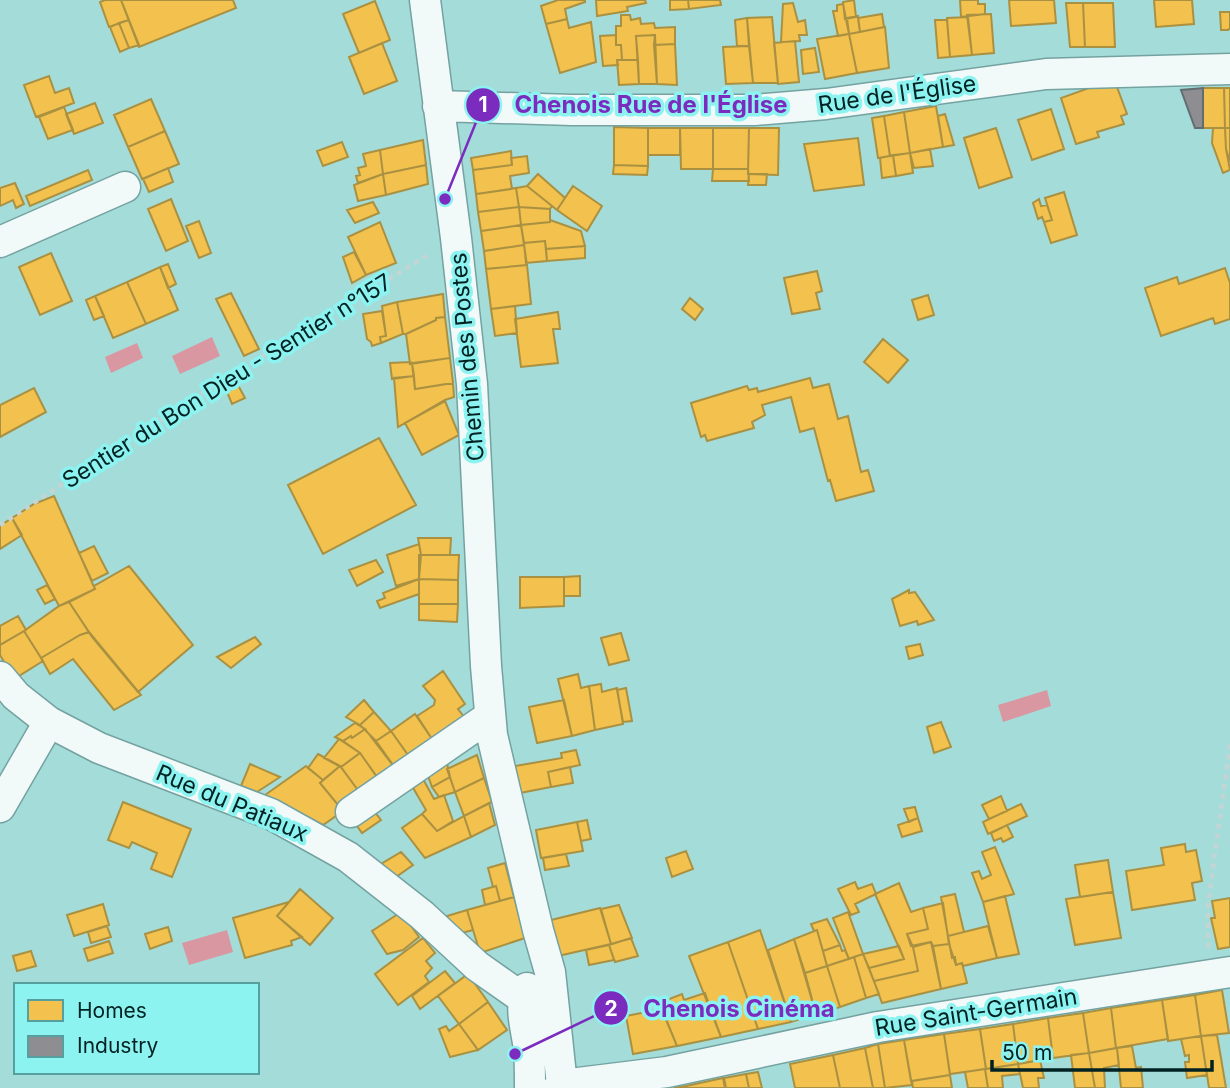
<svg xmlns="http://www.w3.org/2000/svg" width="1230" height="1088" font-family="Inter,sans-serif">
<rect width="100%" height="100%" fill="#a4dcda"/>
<!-- water -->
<path fill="#d997a1" d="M212 337 220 356 180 374 172 356Z
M137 343 143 358 111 373 105 357Z
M1047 690 1051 706 1003 722 998 705Z
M227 930 233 952 189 965 182 943Z"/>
<!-- homes -->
<path fill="#f2c14e" stroke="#aa9141" stroke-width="2" d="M105 0H121L129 20 109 27 100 2Z
M121 0H233L236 8 139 47Z
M558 0H585V2L565 9 567 19 546 24 541 6Z
M596 0H645L646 3 627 7 628 11 597 16Z
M670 0H688L689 9 670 10Z
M688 0H720L721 5 689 9Z
M854 0 856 17 845 19 843 2Z
M960 0H978V4H985V14L961 17Z
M1009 0H1054L1056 23 1011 26Z
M1154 0H1192L1194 24 1156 27Z
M375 1 390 40 359 53 343 14Z
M793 3 798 22 805 20 807 35H799L800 41 781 42 783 4Z
M1066 3H1083L1085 47H1070Z
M1083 3H1113L1115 47H1085Z
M843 4 849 34 838 36 833 11H837V5Z
M1220 12H1230V28L1228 30H1221Z
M882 14 884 27 860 32 858 18Z
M991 14 994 53 972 55 967 15Z
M621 15H630L631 20 640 18 641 24 654 23 655 28 675 27V44L654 45 655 35 636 36 638 60H622L621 45H616V26H621Z
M858 16 860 32 849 34 847 18Z
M772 17 778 83H753L747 18Z
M968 17 972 55 950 57 947 18Z
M747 18 749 46H737L735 20Z
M567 19 569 28 591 22 596 62 560 73 546 24Z
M129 20 139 45 129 48 119 23Z
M935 20H947L950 57 938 58Z
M119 23 129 48 120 52 110 27Z
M885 27 889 68 857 73 849 34Z
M849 34 857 73 825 79 817 39Z
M616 35V45H621L622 60H617L618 65 603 66 600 36Z
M655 35 657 84H639L636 36Z
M795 41 799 82 778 84 774 43Z
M382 43 397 81 364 94 349 57Z
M675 44 677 85 657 84 654 45Z
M749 46 753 83 726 84 723 47Z
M815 48 819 72 803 74 801 50Z
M617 60H638L639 84 619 85Z
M49 76 55 93 69 88 74 103 36 117 24 85Z
M1114 79 1127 114 1121 116 1124 124 1097 132 1099 137 1076 144 1061 98Z
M1203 88H1224L1225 128H1203Z
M1224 88H1230V128H1225Z
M151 99 165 131 128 147 114 115Z
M95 103 103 123 74 134 66 114Z
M936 106 943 147 910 153 904 112Z
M64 107 73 130 48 139 39 117Z
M1051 109 1064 149 1032 160 1018 120Z
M904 112 910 153 890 156 884 116Z
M945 114 954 145 943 147 938 116Z
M884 116 890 156 878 158 872 118Z
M614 127 648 128V166L614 165Z
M648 128H680V155H648Z
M680 128H713V169H681Z
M713 128H749L748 169H713Z
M749 128H779L778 175 748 174Z
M996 128 1012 177 979 188 964 138Z
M1213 128H1225L1226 149 1230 170 1223 173 1212 143Z
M1225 128H1230V162L1226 149Z
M165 131 179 164 142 179 128 147Z
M858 138 864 185 814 191 804 144Z
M423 140 426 165 383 174 380 150Z
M342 142 348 157 323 166 317 151Z
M930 149 933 166 914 168 910 153Z
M380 150 383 174 358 183 356 176 360 175 358 168 366 166 363 154Z
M511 151 512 165 473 170 471 158Z
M910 153 913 173 896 176 893 155Z
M893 155 896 176 882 178 880 158Z
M527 156 529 173 510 176 512 189 476 194 473 170 512 165 511 158Z
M426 165 428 184 386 195 383 174Z
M614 165 648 166 647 175 613 174Z
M168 168 173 182 149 192 143 179Z
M713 169H748L749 181H712Z
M88 170 92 180 30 206 26 196Z
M383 174 386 195 358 201 354 185Z
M538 174 565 198 557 210 527 186Z
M749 174H767L766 185H748Z
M15 183 24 204 16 208 13 200 0 206V188Z
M527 186 552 206 550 209 519 207 516 188Z
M573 186 602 206 587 231 557 210Z
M516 188 519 207 478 212 476 194Z
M1064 192 1077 235 1051 243 1044 222 1052 220 1045 198Z
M171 199 188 241 166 251 148 209Z
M1039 199 1041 206 1047 205 1052 220 1044 222 1042 217 1038 219 1033 203Z
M373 202 379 213 355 223 347 210Z
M519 207 521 225 481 231 478 212Z
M519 207 550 209V222L521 225Z
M550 220 581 231 585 246 546 249 545 241 524 243 521 225 550 222Z
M199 221 211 253 199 258 186 226Z
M380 222 396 263 366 275 348 237Z
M521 225 524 245 484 251 481 231Z
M545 241 547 261 526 263 524 243Z
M524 245 527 265 486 269 484 251Z
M585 246V258L547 261 546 249Z
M354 252 366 275 352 283 343 257Z
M51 253 72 301 40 315 19 267Z
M168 264 176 284 168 288 160 267Z
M527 265 531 304 491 309 486 269Z
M160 267 178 310 146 324 127 282Z
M1225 268 1230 283V319L1215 324 1213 318 1161 336 1145 288 1177 277 1179 284Z
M817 271 822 291 816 293 820 309 792 314 784 278Z
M127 282 146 324 113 338 95 296Z
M231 293 259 349 244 356 216 299Z
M443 294 445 317 436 318V320L406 334H403L397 302Z
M928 295 934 315 918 320 912 300Z
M95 296 104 316 94 320 86 300Z
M690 298 703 309 695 320 682 309Z
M397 302 403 334 381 343 380 337 386 336 382 306Z
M515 306 517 333 495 336 491 309Z
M382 311 386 336 380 337 381 343 372 346 371 342 367 339 363 314Z
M558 312 560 329H553L558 363 521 367 515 319Z
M445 317 450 358 410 364 406 334 436 320V318Z
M883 339 908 360 888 383 864 362Z
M450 358 453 383 415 389 412 363Z
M410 362 412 363 414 376 392 379 390 363Z
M414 376 415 389 453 383 454 397 445 400 398 427 394 378Z
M810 378 813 388 829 384 838 419 848 416 861 472 868 470 874 491 836 501 830 480 828 481 814 428 800 432 791 397 762 405 765 415 752 422 754 428 707 441 705 435 701 437 691 403 747 386 749 390 757 388 758 392Z
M238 385 245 398 232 404 227 392Z
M34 388 46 412 0 437V405Z
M445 401 459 435 422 455 405 423Z
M379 438 416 505 323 554 288 485Z
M54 496 95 589 59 606 12 518 34 504Z
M12 518 22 535 0 549V526Z
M418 538H451L450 555H421Z
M419 544 421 555 419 579 396 586 387 555Z
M94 546 108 573 92 581 79 553Z
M419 555H459L458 580 419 579Z
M376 560 383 572 357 586 349 570Z
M129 566 193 645 138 692 92 637 69 602 95 589 94 586Z
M580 576V596H564V577Z
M520 577H564V606L520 608Z
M419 579V594L380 608 377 601 385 598 383 593Z
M419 579 458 580V604H419Z
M47 585 55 599 45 604 37 590Z
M909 590V593L915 592 934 620 918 625 917 621 900 626 892 599Z
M69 602 89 632 80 635 41 658 24 631 59 606Z
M419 604H458L457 622 419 620Z
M18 616 26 630 0 645V626Z
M24 631 43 661 14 679 0 655V645Z
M89 632 141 695 114 710 73 659 50 674 41 658 80 635Z
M621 633 629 660 609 665 601 638Z
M255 637 261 644 231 668 217 657Z
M920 644 923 655 909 659 906 647Z
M443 671 465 704 458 709 468 722 436 745 417 716 434 705 435 700 423 686Z
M578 674 581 688 589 686 595 730 572 736 558 679Z
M601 684 602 692 617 688 623 724 595 730 589 686Z
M626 688 632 721 623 722 617 690Z
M364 700 374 712 360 725 346 717Z
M564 700 572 736 537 743 529 707Z
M374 712 391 731 376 741 360 725Z
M415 714 436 745 413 762 391 731Z
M941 722 951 747 934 753 927 727Z
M355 723 365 729 352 738 351 736 343 741 335 737Z
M365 729 398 772 382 784 360 753 343 741 351 736 352 738Z
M391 731 413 762 398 772 376 741Z
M339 739 360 753 341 767 324 758Z
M576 750 580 765 548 772 551 787 520 793 515 766 562 758 561 753Z
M360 753 382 784 363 797 341 767Z
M318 754 340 766 323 780 308 768Z
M477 755 484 778 455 792 447 769Z
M447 763 450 777 432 787 427 773Z
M250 764 280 777 257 792 241 786Z
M306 766 323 780 320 783 343 811 323 825 265 795Z
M340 766 363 797 343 811 320 783Z
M570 767 573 783 551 787 548 772Z
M450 777 455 792 439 797 432 787Z
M484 778 492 802 464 816 455 792Z
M423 779 434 799 444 795 453 821 437 831 422 814 426 810 412 786Z
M1001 796 1007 811 989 819 982 805Z
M123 802 191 829 172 877 151 869 157 853 132 842 129 848 108 840Z
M489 803 495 825 471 837 464 816Z
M1021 804 1027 816 988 834 983 822Z
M370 806 381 820 362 833 352 819Z
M915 807 918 818 909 822 904 809Z
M422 814 437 831 464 816 471 837 425 858 402 828Z
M918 818 922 831 902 837 898 825Z
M587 820 591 839 581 841 577 822Z
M577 822 583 851 541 858 536 830Z
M1007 825 1013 837 1003 842 1001 838 994 841 991 833Z
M1185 844 1186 852 1196 850 1202 881 1192 883 1195 900 1132 910 1126 871 1164 865 1161 848Z
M995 847 1014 894 983 902 972 873 979 871 982 879 991 875 982 852Z
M686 851 693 869 672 877 666 858Z
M401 852 413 865 396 877 381 864Z
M566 854 569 866 545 870 543 858Z
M1108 860 1113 892 1080 897 1075 865Z
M505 863 514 897 500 901 496 886 493 887 488 868Z
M855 882 858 889 872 884 876 894 855 904 859 912 851 915 838 889Z
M899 883 911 912 923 908 928 929 907 934 913 947 918 971 874 981 869 968 904 959 875 894Z
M496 886 500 901 485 905 482 890Z
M300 889 333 918 310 945 277 916Z
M1113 892 1121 938 1075 945 1066 899Z
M955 894 964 932 948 936 941 897Z
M1005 896 1019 954 997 958 983 902Z
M514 897 525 938 480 953 467 910Z
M1230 898V947L1218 949 1211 918H1215L1212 901Z
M289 902 277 916 302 937 291 941 292 945 245 958 233 918Z
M943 903 949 944 933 946 931 942 911 946 907 934 928 929 923 908Z
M103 904 109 925 74 936 67 915Z
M619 905 632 938 611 944 601 909Z
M600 908 611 944 558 956 551 920Z
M467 910 473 930 462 933 444 917Z
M401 912 419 937 403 950 387 954 372 931Z
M848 912 863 954 849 959 833 918Z
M827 919 840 945 823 951 817 930 814 931 811 924Z
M107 926 111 937 91 943 88 932Z
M988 926 997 958 963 966 962 963 956 965 955 957 952 958 948 936Z
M168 927 172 941 150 949 145 934Z
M760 930 791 1022 758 1029 728 942Z
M817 930 827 966 805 973 794 939Z
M423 938 435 953 426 961 432 968 425 976 429 982 398 1005 375 974Z
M631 938 638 956 615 962 609 945Z
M794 939 816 1014 791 1022 768 950Z
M109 941 113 953 88 961 84 949Z
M728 942 758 1029 721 1037 689 956Z
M931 942 941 989 882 1003 874 981 918 971 913 947Z
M949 944 956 965 962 963 967 983 941 989 933 946Z
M609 945 614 960 589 965 586 950Z
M840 945 842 951 845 950 849 959 827 966 823 951Z
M899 946 904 959 869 968 863 954Z
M31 951 36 966 17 971 13 956Z
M863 954 879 994 866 998 854 957Z
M854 957 866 998 840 1007 827 966Z
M827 966 840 1007 816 1014 805 973Z
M445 971 455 983 420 1009 412 996Z
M468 974 488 1002 459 1024 438 996Z
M1222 990 1229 1033 1201 1036 1195 995Z
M705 993 721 1037 677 1046 659 1003 682 994 684 1000Z
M1195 995 1201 1036 1168 1041 1162 1000Z
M1162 1000 1168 1039 1116 1048 1111 1008Z
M488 1002 507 1030 478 1050 459 1024Z
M1111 1008 1116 1048 1089 1053 1083 1013Z
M662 1009 677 1046 633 1054 626 1016Z
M1083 1013 1089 1053 1053 1058 1048 1018Z
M1048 1018 1053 1058 1018 1064 1013 1024Z
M459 1024 478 1050 450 1057 439 1029 446 1026 449 1031Z
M1013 1024 1018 1064 986 1069 980 1029Z
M980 1029 986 1069 950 1074 944 1034Z
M944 1034 950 1075 911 1081 904 1040Z
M1217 1035 1221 1058 1226 1088H1209L1201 1036Z
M1201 1036 1207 1075 1187 1078 1185 1062H1189V1055L1185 1056 1181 1039Z
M904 1040 912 1085 885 1088 878 1044Z
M878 1044 885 1088H873L865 1048Z
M1132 1046 1136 1068 1141 1067 1143 1088H1121L1117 1048Z
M865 1048 873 1088H840L833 1055Z
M1117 1048 1119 1065 1104 1068 1105 1088H1095L1089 1053Z
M1089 1053 1095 1088H1075L1071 1055Z
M833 1055 840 1088H795L790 1064Z
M1040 1060 1044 1078H1038L1039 1088H1023L1018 1064Z
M1018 1064 1020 1074 1002 1076 1003 1088H988L985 1069Z
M985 1069 988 1088H968L965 1072Z
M758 1072 762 1088H749L746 1074Z
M746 1074 749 1088H726L724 1078Z
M950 1075 952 1088H913L912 1081Z
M723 1078 725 1088H674L686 1086Z"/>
<!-- industry -->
<path fill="#8d8d92" stroke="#636d70" stroke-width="2" d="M1203 88V128H1195L1181 90Z"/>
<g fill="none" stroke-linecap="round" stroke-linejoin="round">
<defs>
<path id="minor" d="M425 0 456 238 472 384 486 666 492 735 538 930 550 972 562 1085
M438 106 572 110H754L826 104 1046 74 1230 69
M0 242 125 187
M0 677 16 696 49 722 99 748 271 814 348 857 422 915 477 966 555 1021
M0 807 49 722
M351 812 490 716
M527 988C519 1009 526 1027 529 1049 530 1062 530 1075 530 1088
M558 1088 562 1085 667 1072 878 1027 1230 972"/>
</defs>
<!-- minor casing -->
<use href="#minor" stroke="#74a2a1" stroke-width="33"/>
<!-- path -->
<path stroke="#c3d4d4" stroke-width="4.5" stroke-dasharray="5 5" stroke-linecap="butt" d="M0 525 194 398 428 255
M1208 948V905L1230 744"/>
<!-- minor -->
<use href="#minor" stroke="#f1faf9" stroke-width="30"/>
</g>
<g text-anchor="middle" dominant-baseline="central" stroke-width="7" stroke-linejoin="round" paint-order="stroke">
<!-- street labels -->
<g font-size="23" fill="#012222" stroke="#8df3f0">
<text transform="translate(897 94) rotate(-8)">Rue de l'Église</text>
<text transform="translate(467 357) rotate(-95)">Chemin des Postes</text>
<text transform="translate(227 381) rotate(-32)">Sentier du Bon Dieu - Sentier n°157</text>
<text transform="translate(232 803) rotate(23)">Rue du Patiaux</text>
<text transform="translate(976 1012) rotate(-9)">Rue Saint-Germain</text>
</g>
</g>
<!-- callouts -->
<path fill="none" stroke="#7b2cbf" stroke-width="2.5" d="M445 199L483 105M515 1054L611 1008"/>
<g fill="#7b2cbf" stroke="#8df3f0" stroke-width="2.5">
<circle cx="445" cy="199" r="7"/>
<circle cx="515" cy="1054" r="7"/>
<circle cx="483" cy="105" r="18"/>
<circle cx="611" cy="1008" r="18"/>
</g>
<g font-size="21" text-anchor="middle" font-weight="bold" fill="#fff">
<text x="483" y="112">1</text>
<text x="611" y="1016">2</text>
</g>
<g font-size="24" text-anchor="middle" font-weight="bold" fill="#7b2cbf" stroke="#8df3f0" stroke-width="7" stroke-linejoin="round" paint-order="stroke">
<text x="651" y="113">Chenois Rue de l'Église</text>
<text x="739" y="1017">Chenois Cinéma</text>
</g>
<!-- legend -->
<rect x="14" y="983" width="245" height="91" fill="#8df3f0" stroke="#559f9e" stroke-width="2"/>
<rect x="28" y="1000" width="35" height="21" fill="#f2c14e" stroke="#559f9e" stroke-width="2"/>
<text x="77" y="1018" font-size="21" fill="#012222">Homes</text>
<rect x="28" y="1036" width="35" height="21" fill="#8d8d92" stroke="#559f9e" stroke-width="2"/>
<text x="77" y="1053" font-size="21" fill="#012222">Industry</text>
<!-- scale -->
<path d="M992 1060v10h220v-10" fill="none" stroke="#012222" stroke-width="3.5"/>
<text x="1002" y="1060" font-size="21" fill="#012222" stroke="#8df3f0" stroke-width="5" paint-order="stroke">50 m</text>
</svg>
